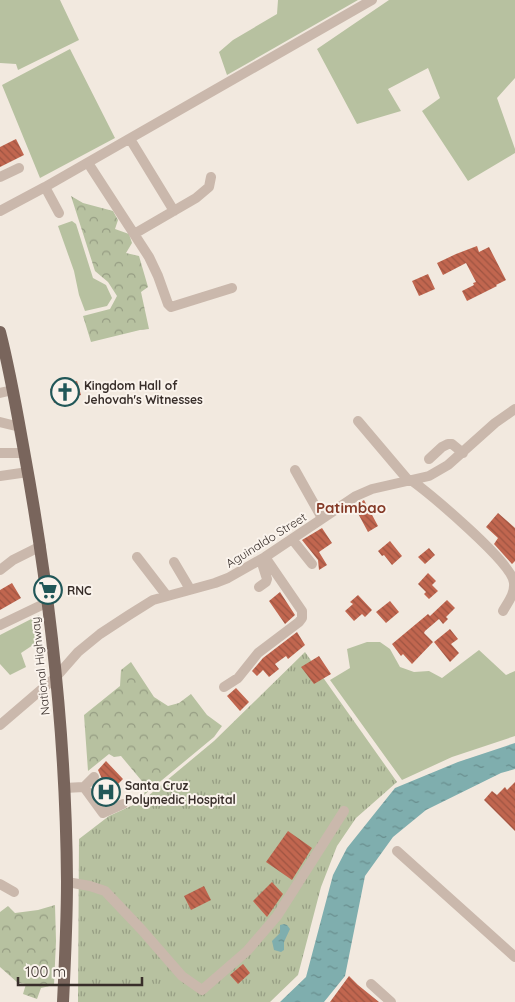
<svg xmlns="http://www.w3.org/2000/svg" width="515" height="1002" font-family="Quicksand,sans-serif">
<defs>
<pattern id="forest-crowns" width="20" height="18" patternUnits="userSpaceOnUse" patternTransform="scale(1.25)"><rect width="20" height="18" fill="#b7c1a0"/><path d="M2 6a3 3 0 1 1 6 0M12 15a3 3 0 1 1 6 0" fill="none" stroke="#969d83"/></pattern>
<pattern id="park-tufts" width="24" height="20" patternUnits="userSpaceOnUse" patternTransform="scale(1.25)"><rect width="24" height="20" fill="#b7c1a0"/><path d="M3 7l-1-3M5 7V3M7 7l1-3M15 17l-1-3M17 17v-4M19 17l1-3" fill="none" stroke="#969d83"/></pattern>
<pattern id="water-ripples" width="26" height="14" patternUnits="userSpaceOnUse" patternTransform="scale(1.25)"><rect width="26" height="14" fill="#7faeae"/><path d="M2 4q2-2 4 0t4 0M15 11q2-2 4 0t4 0" fill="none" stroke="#698e8e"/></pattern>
<pattern id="building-back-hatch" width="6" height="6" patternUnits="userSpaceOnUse" patternTransform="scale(1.25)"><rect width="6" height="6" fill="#c1664f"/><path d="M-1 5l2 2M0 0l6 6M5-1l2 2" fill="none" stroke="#9e5442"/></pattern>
</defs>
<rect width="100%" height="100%" fill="#f2e9df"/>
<!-- grass -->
<path fill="#b7c1a0" d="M0 0H60L79 40 18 70 16 64 0 63Z
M278 0H358L227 75 219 52 233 40 277 14Z
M389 0H515V78L497 98 515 149V153L468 181 422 111 440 98 428 68 388 89 401 111 357 124 317 49Z
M70 49 115 138 40 178 2 85Z
M72 221 76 224 93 278 106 285 112 298 107 306 85 311 79 295 74 271 58 226Z
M39 615 42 639 21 653 26 667 10 675 0 664V635Z
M367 642H380L390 649 400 667 414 672 429 671 442 678 479 650 506 675 515 671V736L452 757 402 780 330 680 350 668 347 649Z"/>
<!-- forest -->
<path fill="url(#forest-crowns)" d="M71 196 83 203 113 211 118 220 115 229 129 234 132 243 126 253 139 256 148 287 141 292 149 329 140 330 91 342 83 316 110 309 117 296 108 282 95 271Z
M131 662 154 697 168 706 179 703 191 694 207 715 222 726 214 737 144 795 146 786 121 756 114 757 109 754 88 771 84 715 120 686 121 670Z
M55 905 56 941 54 985 41 988 37 999 23 994 26 984 18 983 0 967V912L8 906 15 913 38 910Z"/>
<!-- park -->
<path fill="url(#park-tufts)" d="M305 652 397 782 356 818 337 846 321 887 298 975 270 1002H78L79 839 109 816 142 801 214 741Z"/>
<!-- water -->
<path fill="url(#water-ripples)" d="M515 743V769L501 773 426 810 393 837 365 876 345 976 324 1002H280L306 977 333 875 347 848 395 788 458 762Z
M284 924 287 925 290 929 284 942V950L281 952 274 950 272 941 280 933V925Z"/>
<!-- building -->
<path fill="url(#building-back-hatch)" d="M16 139 24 155 0 167V147Z
M477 246 479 252 489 247 506 280 496 285 497 286 467 301 462 291 474 285 473 283 476 282 466 263 443 275 437 263 456 254Z
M428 274 435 289 419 296 412 281Z
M77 381 81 395 54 403 50 389Z
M364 500 378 526 368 532 354 506Z
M498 513 515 528V561L512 564 494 544 498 538 486 527Z
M322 528 332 543 319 552 327 565 319 570 318 560 302 540Z
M390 541 402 556 392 565 384 555 382 556 378 551Z
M429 548 435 555 425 564 418 557Z
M428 573 436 581 432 585 438 591 429 599 424 594 426 592 418 584Z
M12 583 21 598 0 610V590Z
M280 592 295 615 285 624 269 601Z
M358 595 372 610 365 617 362 614 354 621 345 611 353 604 350 602Z
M447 600 455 608 446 617 448 619 443 624 439 619 425 631 424 633 433 642 412 664 403 654 401 656 392 644 428 614 430 616Z
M390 601 399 612 386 623 376 612Z
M450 629 458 639 451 644 459 653 450 662 434 642Z
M297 632 305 645 288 659 286 656 275 664 279 669 269 677 263 670 257 676 252 671 263 658Z
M319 656 331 674 314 684 301 667Z
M236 688 249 702 240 711 227 696Z
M106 761 123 779 102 800 93 788 102 779 98 770Z
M515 782V831L484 800 492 791 497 795 505 787 507 790Z
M288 831 312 848 292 880 266 862Z
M272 882 283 894 267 917 253 901Z
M204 886 211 900 191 910 184 896Z
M243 964 250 973 238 984 230 975Z
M349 976 358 985 379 1002H330Z"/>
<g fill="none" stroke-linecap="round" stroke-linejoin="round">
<!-- minor -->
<path stroke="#cab8ac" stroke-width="10" d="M130 139 174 211
M88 163 149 257 158 276 168 304 171 307 232 288
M0 177 19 168
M45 187 59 213
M0 211 45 187 372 0
M134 234 196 198 209 187 211 177
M0 393 13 390
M358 421 408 480
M0 422 20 427
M0 453H24
M429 459 442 447 448 444H452L463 453
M295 470 322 518
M0 476 28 472
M411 480C430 494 513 563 514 583 515 594 508 602 503 611
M292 539 312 564
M137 557 167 596
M174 562 190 589
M0 570 13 560 41 546
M259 587 266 582 267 579 261 560
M0 625 48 602
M224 687 238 678 258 653 299 622 302 618V611L265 557
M0 725 56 677 78 652 100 634 129 615 153 600 215 583 228 578 265 557 356 496 372 489 429 476 448 465 495 423 515 409
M94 777 84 787 103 813 123 804
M64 788 84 787
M397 851 515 957
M67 882 90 886 105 891 141 929 182 976 202 990 247 951 277 916 344 811
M0 884 14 892
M371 984 391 1002"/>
<!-- major -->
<path stroke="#79655c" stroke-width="12" d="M0 332C10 371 17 412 24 451 50 593 66 737 67 881 67 921 65 962 63 1002"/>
</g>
<!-- icons -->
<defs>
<symbol id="church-ring" viewBox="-11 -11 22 22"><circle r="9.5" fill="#faf3ec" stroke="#215758" stroke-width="1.5"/><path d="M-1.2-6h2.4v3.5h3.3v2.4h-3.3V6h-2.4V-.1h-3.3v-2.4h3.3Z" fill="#215758"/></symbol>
<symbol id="supermarket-ring" viewBox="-11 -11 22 22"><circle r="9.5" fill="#faf3ec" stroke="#215758" stroke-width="1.5"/><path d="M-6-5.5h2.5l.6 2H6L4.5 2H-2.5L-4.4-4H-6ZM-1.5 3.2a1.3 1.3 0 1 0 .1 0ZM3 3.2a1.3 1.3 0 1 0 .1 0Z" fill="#215758"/></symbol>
<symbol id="hospital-ring" viewBox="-11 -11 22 22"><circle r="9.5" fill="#faf3ec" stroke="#215758" stroke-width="1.5"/><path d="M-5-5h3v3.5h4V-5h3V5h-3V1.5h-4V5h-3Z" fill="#215758"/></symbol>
</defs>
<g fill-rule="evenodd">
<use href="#church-ring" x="49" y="376" width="32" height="32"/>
<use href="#supermarket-ring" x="32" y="574" width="32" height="32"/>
<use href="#hospital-ring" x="90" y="776" width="32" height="32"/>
</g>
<g text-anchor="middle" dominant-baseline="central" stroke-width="4" stroke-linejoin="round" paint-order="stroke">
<!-- poi labels -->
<g font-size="12" font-weight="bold" fill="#382e2a" stroke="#faf3ec" text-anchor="start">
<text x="84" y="385">Kingdom Hall of<tspan x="84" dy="14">Jehovah's Witnesses</tspan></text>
<text x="67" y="590">RNC</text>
<text x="125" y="785">Santa Cruz<tspan x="125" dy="14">Polymedic Hospital</tspan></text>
</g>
<!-- street labels -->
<g font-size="12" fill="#382e2a" stroke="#faf3ec">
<text transform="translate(266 540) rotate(-32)">Aguinaldo Street</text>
<text transform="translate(40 666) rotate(-96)">National Highway</text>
</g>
<!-- quarter labels -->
<g font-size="15" font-weight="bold" fill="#843926" stroke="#faf3ec">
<text x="351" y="507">Patimbao</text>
</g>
</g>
<!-- scale -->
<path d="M18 977v8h124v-8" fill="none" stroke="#382e2a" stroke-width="2.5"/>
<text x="25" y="977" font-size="15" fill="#382e2a" stroke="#faf3ec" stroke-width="4" paint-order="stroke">100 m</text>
</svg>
